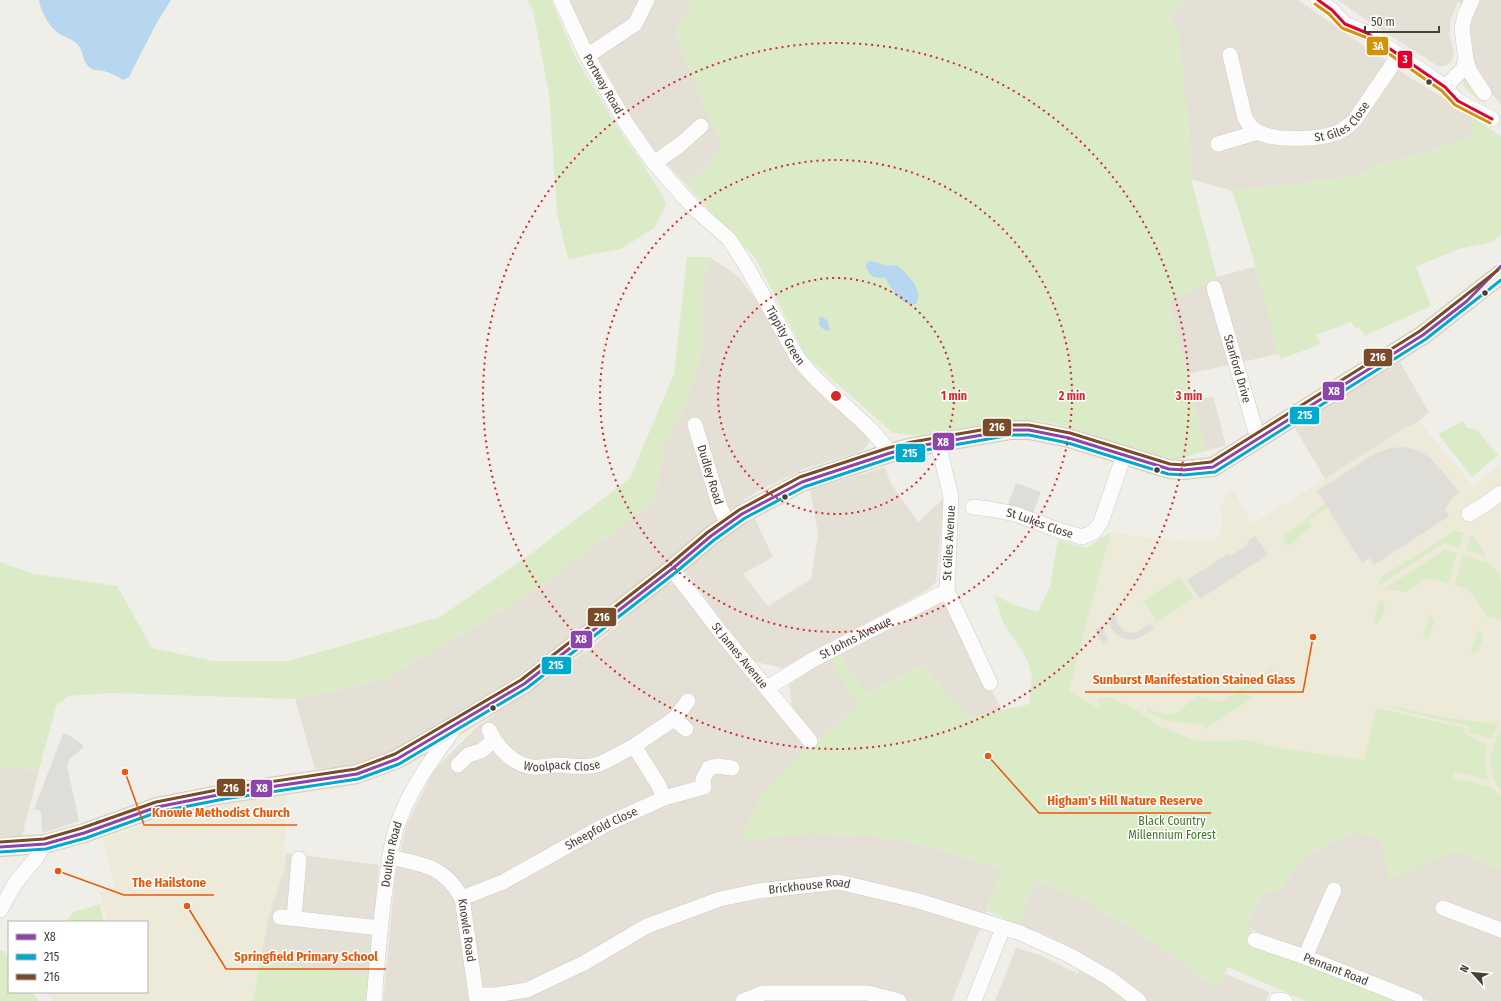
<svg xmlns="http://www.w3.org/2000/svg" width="1501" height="1001" font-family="'Fira Sans Condensed',sans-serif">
<rect width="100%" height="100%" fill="#f0eee8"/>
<!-- residential -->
<path fill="#e4e0d5" d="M569 0H693L675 35 723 148 687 186 652 147 636 125 582 29Z
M1180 0H1298L1409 77 1470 114 1473 137 1394 162 1375 166 1359 176 1232 191 1191 179 1188 118 1170 16 1183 3Z
M1338 0H1501V105L1484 84 1469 53 1467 43 1471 11 1458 2 1450 20V37L1454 53 1451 62 1445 66H1438L1381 30Z
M710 257 739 277 763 309 800 371 866 436 869 442 867 446 862 451 804 469 760 490 721 515 657 570 515 677 402 749 357 765 315 769 295 699 382 680 449 642 530 593 621 527 654 500 664 445 687 402 702 347V287Z
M1257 266 1278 354 1188 374 1180 351 1169 302 1217 277Z
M1400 362 1429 412 1419 421 1325 479 1295 428 1352 390Z
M1213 396 1226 446 1205 451 1193 401Z
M885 467 890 482 918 522 944 498 936 582 928 590 783 668 752 661 684 569 726 534 755 519 773 557 743 574 768 606 811 579 818 533 810 490Z
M667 584 675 585 763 691 806 748 761 796 792 835 808 834 868 835 923 845 1003 869 952 1001H383L395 877 406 826 434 770 478 726 592 647Z
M938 602 947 605 1002 710 968 718 923 666 864 694 839 651Z
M829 658 858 704 818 741 792 708 789 684Z
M0 768 39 770 22 836H0Z
M1357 832 1381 838 1390 878 1429 840 1501 869V1001H1430L1348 970 1246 927 1262 893 1280 889 1305 857 1328 844Z
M286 853 379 865 369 976 260 962 268 919 281 878 284 874Z
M1035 880 1081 898 1158 945 1217 989 1224 974 1231 976 1269 992 1266 1001H995L1016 948 1040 955 1078 974 1086 956 1046 935 1018 924Z"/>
<!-- education -->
<path fill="#eeeada" d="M1419 421 1473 486 1501 464V811L1192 764 1069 690 1111 532 1153 539 1203 541 1210 540 1218 537 1221 531 1222 518 1219 504 1225 501 1223 497 1233 490 1252 524 1325 479 1398 432Z
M286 793 284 874 281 878 268 919 253 1001H53L47 992H147V922H107L99 892 114 886 102 839 189 809Z"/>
<!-- green -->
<path fill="#dbebc7" d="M528 0H551L576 58 616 125 641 161 662 195 666 205 654 228 621 249 568 259 557 213 549 93 533 11Z
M693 0H1180L1183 3 1170 16 1178 33 1188 118 1191 179 1217 277 1169 302 1180 351 1188 374 1193 401 1205 451 1176 460 1126 446 1073 428 1036 420 1002 421 930 437 893 433 806 356 756 259 687 186 723 148 675 35Z
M1464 76 1483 97 1485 104C1477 98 1457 87 1464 76Z
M1470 114 1501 137V235L1492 242 1458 249 1416 267 1431 306 1364 336 1359 327 1355 328 1351 322 1316 335 1321 344 1281 359 1278 354C1264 299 1251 245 1232 191L1359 176 1375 166 1394 162 1473 137Z
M687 257H710L702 287V347L687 402 664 445 654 500 621 527 530 593 449 642 382 680 295 699 110 693 69 696 56 706 39 770 0 768V562L34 574 117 586 152 648 213 661H289L440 617 532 553 630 478 674 374Z
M1463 421 1467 428 1476 429 1498 455 1472 477 1438 434Z
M1326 503 1327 508 1308 520 1312 527 1298 537 1295 542 1290 545 1285 544 1283 539 1286 534 1302 524 1311 514Z
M1455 531 1464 533 1459 548 1444 543 1378 586 1380 578Z
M1111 532 1069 690 1100 709 1097 699 1109 697 1139 711 1157 725 1197 741H1227L1247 740 1279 748 1364 760 1376 708 1465 728 1464 733 1488 745C1483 757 1485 768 1488 780L1455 772 1453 778 1492 787 1501 797V869L1456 851 1390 879 1381 838 1357 832 1328 844 1305 857 1280 889 1262 893 1246 926 1252 930 1251 939 1400 1001H1306L1228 967 1217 989 1158 945 1081 898 1035 880 1018 924 987 911 1003 869 923 845 868 835 808 834 740 840 761 796 806 748 818 741 858 704 829 658 839 651 865 694 923 666 968 718 1029 704 1032 677 1027 659 1004 624 994 595 1013 604 1038 612 1050 586 1058 540 1086 548Z
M1471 536H1473L1487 557 1466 550Z
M1444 550 1457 553 1448 584 1428 578 1407 592 1384 589Z
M1463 555 1491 564 1501 579V621L1486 616 1469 590 1455 585Z
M1180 577 1194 598 1157 622 1143 601Z
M1379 601H1382L1385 607 1381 620 1377 623 1373 622Z
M1429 615 1431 616 1434 622 1430 636 1426 638 1423 637Z
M1478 630 1480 631 1483 637 1479 650 1475 652 1471 651Z
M1272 668 1273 669 1243 693 1254 697 1205 729 1203 724C1182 723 1164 722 1146 711L1148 708C1173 722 1178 711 1197 696L1220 702Z
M1392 706 1441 717 1498 724 1491 739 1470 733 1468 726 1391 708Z
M1501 730V790C1484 770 1490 751 1501 730Z
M100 904 104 922H65L74 912Z
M0 951H4L9 958V992H32L39 1001H0Z
M260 962 369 976 365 1001H253Z"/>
<!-- parking -->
<path fill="#dfddd8" d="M1404 447 1417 450 1429 457 1443 472 1459 492 1453 497 1445 509 1449 516 1374 565 1369 558 1362 563 1317 491 1374 454 1390 448Z
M1016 483 1041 492 1033 514 1008 505Z
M1255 536 1268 555 1200 599 1187 580 1229 553 1231 556 1248 544 1247 542Z
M1110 613 1116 616 1118 625 1125 632 1135 633 1150 623 1154 629 1137 639 1132 640 1122 638 1111 629 1109 619Z
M1101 627 1108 638 1103 644 1098 637 1095 629Z
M63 734H67L83 745V748L70 758 67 766 79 821 42 833 41 811 34 809Z"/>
<!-- water -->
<path fill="#b7d6ef" d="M39 0H171L156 24 129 77 123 80C117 76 111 73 104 71 100 70 95 71 92 69 81 63 85 50 76 43 71 38 63 37 57 32 49 26 40 10 39 0Z
M872 261 887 266 897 265C907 274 925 290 916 304 900 306 892 289 885 277 877 278 872 279 868 271 865 267 865 266 868 262Z
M821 317 827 320 830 329V331L823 329 819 325V318Z"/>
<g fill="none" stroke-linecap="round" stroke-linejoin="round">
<defs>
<g id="minor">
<path id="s1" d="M561 0 587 56 626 123 651 159 676 188 695 209 729 239 747 267 797 357C824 393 864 416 890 453"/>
<path d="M1318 0 1332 10 1345 24 1367 33 1445 87 1458 101 1492 119"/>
<path d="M1230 55 1245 118 1250 126 1258 132"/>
<path d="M587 56 635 24 647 0"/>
<path d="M1466 60 1470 72 1484 93"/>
<path d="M1445 87 1463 69 1466 60 1462 28 1465 15 1472 0"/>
<path id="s2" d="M1218 144 1258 132C1275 141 1317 140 1336 133 1343 131 1348 126 1354 121L1399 55"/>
<path d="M654 163 681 144 701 126"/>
<path id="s3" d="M1214 288 1258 439"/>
<path id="s4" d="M695 425 720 507 728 524"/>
<path d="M938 443 951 497 947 591 990 683"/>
<path id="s5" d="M973 507 990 509 1015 514 1058 530 1082 537 1094 532 1101 522 1124 455"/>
<path d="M1469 514 1484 505 1501 493"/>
<path id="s6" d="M672 569 722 634 810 741"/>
<path id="s7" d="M767 688 814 659 947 591"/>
<path d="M674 719 686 729"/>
<path id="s8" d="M489 730C497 747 512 764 532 767 541 768 550 765 559 765 571 766 584 768 596 765 609 761 622 752 634 746L658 784 664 798"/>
<path d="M634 746 674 719 688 701"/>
<path d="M458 765 468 755 481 751 494 740"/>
<path id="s9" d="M390 857C424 865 443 865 462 898L477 1001"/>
<path id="s10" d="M462 898 503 882 605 825 664 798 704 787 703 779 709 768 717 766 732 768"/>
<path d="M1443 908 1501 930"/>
<path d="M0 910 16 882 36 858 45 844"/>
<path d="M280 917 380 928"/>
<path d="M294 918 299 859"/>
<path id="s11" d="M1255 940 1305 957 1416 1001"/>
<path d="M1305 957 1334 890"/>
<path id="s12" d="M476 995H495L527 990 584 963 647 926 720 899 758 891 839 882 919 901 1018 932 1069 955 1109 978 1139 1001"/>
<path d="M1277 1000 1285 1001"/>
<path id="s13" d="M374 1001C377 963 380 926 385 889 388 870 390 850 395 832 407 792 432 759 456 726"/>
<path d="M743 1001 763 993H868L899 1001"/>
<path d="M974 1001 1003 928"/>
</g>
<path id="major" d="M0 847 45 844 84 833 157 807 223 794 357 774 397 759 458 724 524 684 672 569 711 536 742 514 802 482 890 453 913 447 1011 430H1029L1069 438 1169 469 1184 470 1213 467 1423 335 1501 274"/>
</defs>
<!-- minor casing -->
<use href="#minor" stroke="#ceccc6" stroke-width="16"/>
<!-- major casing -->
<use href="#major" stroke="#d3ccb5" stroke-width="20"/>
<!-- minor -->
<use href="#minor" stroke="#fdfcfc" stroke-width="15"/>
<!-- major -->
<use href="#major" stroke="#f1ede2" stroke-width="18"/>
<defs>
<path id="bus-1" d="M0 847 45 844 84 833 157 807 223 794 357 774 397 759 524 684 672 569 711 536 742 514 802 482 890 453 913 447 1011 430H1029L1069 438 1169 469 1184 470 1213 467 1423 335 1467 301 1501 266"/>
<path id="bus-2" d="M0 852 46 849 86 838 158 812 224 799 358 779 399 764 527 688 675 573 714 540 745 518 804 487 891 458 914 452 1011 435H1029L1068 443 1168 474 1184 475 1215 472 1426 339 1501 280"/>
<path id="bus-3" d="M0 842 44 839 82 828 156 802 222 789 356 769 395 754 521 680 669 565 708 532 739 510 800 477 888 448 912 442 1010 425H1029L1070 433 1170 464 1184 465 1211 462 1420 331 1498 270"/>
<path id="bus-4" d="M1318 0 1332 10 1345 24 1367 33 1445 87 1458 101 1492 119"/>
<path id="bus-5" d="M1315 4 1329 14 1342 28 1365 37 1442 91 1455 105 1490 123"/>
</defs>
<!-- bus-1 casing -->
<use href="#bus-1" stroke="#fff" stroke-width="6"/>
<!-- bus-2 casing -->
<use href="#bus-2" stroke="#fff" stroke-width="6"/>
<!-- bus-3 casing -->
<use href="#bus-3" stroke="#fff" stroke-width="6"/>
<!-- bus-4 casing -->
<use href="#bus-4" stroke="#fff" stroke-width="6"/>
<!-- bus-5 casing -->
<use href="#bus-5" stroke="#fff" stroke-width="6"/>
<!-- bus-1 -->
<use href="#bus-1" stroke="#8e44ad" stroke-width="3"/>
<!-- bus-2 -->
<use href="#bus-2" stroke="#00a9ce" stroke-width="3"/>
<!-- bus-3 -->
<use href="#bus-3" stroke="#7a4b2a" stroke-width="3"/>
<!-- bus-4 -->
<use href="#bus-4" stroke="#e4002b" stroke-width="3"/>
<!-- bus-5 -->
<use href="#bus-5" stroke="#d4920b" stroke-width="3"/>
</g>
<!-- distance rings -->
<g fill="none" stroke="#d62828" stroke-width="2" stroke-dasharray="2 4">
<circle cx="836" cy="396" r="118"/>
<circle cx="836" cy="396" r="236"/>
<circle cx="836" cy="396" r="353"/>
</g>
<!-- markers -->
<g fill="#464035" stroke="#fff" stroke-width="1.5">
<circle cx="1429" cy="82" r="3.5"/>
<circle cx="1485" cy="293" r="3.5"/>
<circle cx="1157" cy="470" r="3.5"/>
<circle cx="785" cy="497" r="3.5"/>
<circle cx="493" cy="708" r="3.5"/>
</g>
<g text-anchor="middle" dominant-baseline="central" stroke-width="3" stroke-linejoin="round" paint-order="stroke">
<!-- street labels -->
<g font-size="12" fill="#464035" stroke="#fff">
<text stroke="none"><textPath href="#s1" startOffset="94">Portway Road</textPath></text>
<text stroke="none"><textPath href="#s2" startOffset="132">St Giles Close</textPath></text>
<text stroke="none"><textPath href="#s1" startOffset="407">Tippity Green</textPath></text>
<text stroke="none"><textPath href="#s3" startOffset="84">Stanford Drive</textPath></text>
<text stroke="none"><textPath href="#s4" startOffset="52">Dudley Road</textPath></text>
<text stroke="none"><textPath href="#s5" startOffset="69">St Lukes Close</textPath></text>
<text transform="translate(949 543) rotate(-87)">St Giles Avenue</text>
<text stroke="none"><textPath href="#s7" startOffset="102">St Johns Avenue</textPath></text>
<text stroke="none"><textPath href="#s6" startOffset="110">St James Avenue</textPath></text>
<text stroke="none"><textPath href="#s8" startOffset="89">Woolpack Close</textPath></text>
<text stroke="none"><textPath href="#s10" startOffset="156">Sheepfold Close</textPath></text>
<text stroke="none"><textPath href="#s13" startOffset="148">Doulton Road</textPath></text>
<text stroke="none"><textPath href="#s12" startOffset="356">Brickhouse Road</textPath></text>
<text stroke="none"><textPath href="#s9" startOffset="119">Knowle Road</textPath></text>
<text stroke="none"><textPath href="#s11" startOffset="86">Pennant Road</textPath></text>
</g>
<!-- park labels -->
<g font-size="12" fill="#407a26" stroke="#fff">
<text x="1172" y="821">Black Country<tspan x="1172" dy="14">Millennium Forest</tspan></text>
</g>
</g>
<circle cx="836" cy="396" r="6" fill="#d62828" stroke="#fff" stroke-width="2"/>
<g font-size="12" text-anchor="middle" font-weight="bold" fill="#d62828" stroke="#fff" stroke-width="3" stroke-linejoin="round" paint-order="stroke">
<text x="954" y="400">1 min</text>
<text x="1072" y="400">2 min</text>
<text x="1189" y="400">3 min</text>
</g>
<!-- callouts -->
<path fill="none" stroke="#e8590c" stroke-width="1.5" d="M1313 637L1303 692H1085M988 756L1039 813H1211M125 772L144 825H297M58 871L124 895H214M187 906L226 969H386"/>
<g fill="#e8590c" stroke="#fff" stroke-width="1.5">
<circle cx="1313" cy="637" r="4"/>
<circle cx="988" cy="756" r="4"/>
<circle cx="125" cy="772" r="4"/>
<circle cx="58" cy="871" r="4"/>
<circle cx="187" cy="906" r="4"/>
</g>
<g font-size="13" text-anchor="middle" font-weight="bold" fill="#e8590c" stroke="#fff" stroke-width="3" stroke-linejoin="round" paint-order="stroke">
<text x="1194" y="684">Sunburst Manifestation Stained Glass</text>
<text x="1125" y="805">Higham's Hill Nature Reserve</text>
<text x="221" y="817">Knowle Methodist Church</text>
<text x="169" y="887">The Hailstone</text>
<text x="306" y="961">Springfield Primary School</text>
</g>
<g stroke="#fff" stroke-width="1.5">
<rect x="1366" y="36" width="23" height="20" rx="4" fill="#d4920b"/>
<rect x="1397" y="50" width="16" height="19" rx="4" fill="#e4002b"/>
<rect x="1363" y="348" width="30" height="19" rx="4" fill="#7a4b2a"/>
<rect x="1322" y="381" width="23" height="20" rx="4" fill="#8e44ad"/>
<rect x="1289" y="406" width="31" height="19" rx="4" fill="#00a9ce"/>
<rect x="982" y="418" width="30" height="19" rx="4" fill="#7a4b2a"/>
<rect x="932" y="432" width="23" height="19" rx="4" fill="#8e44ad"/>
<rect x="895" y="443" width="31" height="20" rx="4" fill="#00a9ce"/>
<rect x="587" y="607" width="30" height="20" rx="4" fill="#7a4b2a"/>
<rect x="570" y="630" width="23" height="19" rx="4" fill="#8e44ad"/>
<rect x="541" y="656" width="31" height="19" rx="4" fill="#00a9ce"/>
<rect x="216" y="778" width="30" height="19" rx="4" fill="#7a4b2a"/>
<rect x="250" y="779" width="23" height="19" rx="4" fill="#8e44ad"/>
</g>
<g font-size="11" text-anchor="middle" font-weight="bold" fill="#fff">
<text x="1378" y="50">3A</text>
<text x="1405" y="63">3</text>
<text x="1378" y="361">216</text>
<text x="1334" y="395">X8</text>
<text x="1305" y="419">215</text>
<text x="997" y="431">216</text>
<text x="943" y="446">X8</text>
<text x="910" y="457">215</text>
<text x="602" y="621">216</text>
<text x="581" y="643">X8</text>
<text x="556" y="669">215</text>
<text x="231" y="792">216</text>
<text x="262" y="792">X8</text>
</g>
<!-- legend -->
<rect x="8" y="921" width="140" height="72" fill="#ffffff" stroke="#b5b3ae"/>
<rect x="16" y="934" width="20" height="6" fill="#8e44ad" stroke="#b5b3ae"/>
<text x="44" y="941" font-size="12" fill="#464035">X8</text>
<rect x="16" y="954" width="20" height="6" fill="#00a9ce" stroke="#b5b3ae"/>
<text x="44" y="961" font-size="12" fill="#464035">215</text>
<rect x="16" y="974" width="20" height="6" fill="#7a4b2a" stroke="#b5b3ae"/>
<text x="44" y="981" font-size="12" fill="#464035">216</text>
<!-- north arrow -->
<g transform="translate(1473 973) rotate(297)" stroke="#ffffff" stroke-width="3" paint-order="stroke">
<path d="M0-3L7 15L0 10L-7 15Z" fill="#464035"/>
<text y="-6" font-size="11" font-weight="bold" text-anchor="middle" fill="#464035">N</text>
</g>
<!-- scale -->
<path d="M1365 26v6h74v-6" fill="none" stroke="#464035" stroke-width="2"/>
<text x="1371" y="26" font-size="12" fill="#464035" stroke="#ffffff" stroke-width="3" paint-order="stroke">50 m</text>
</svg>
